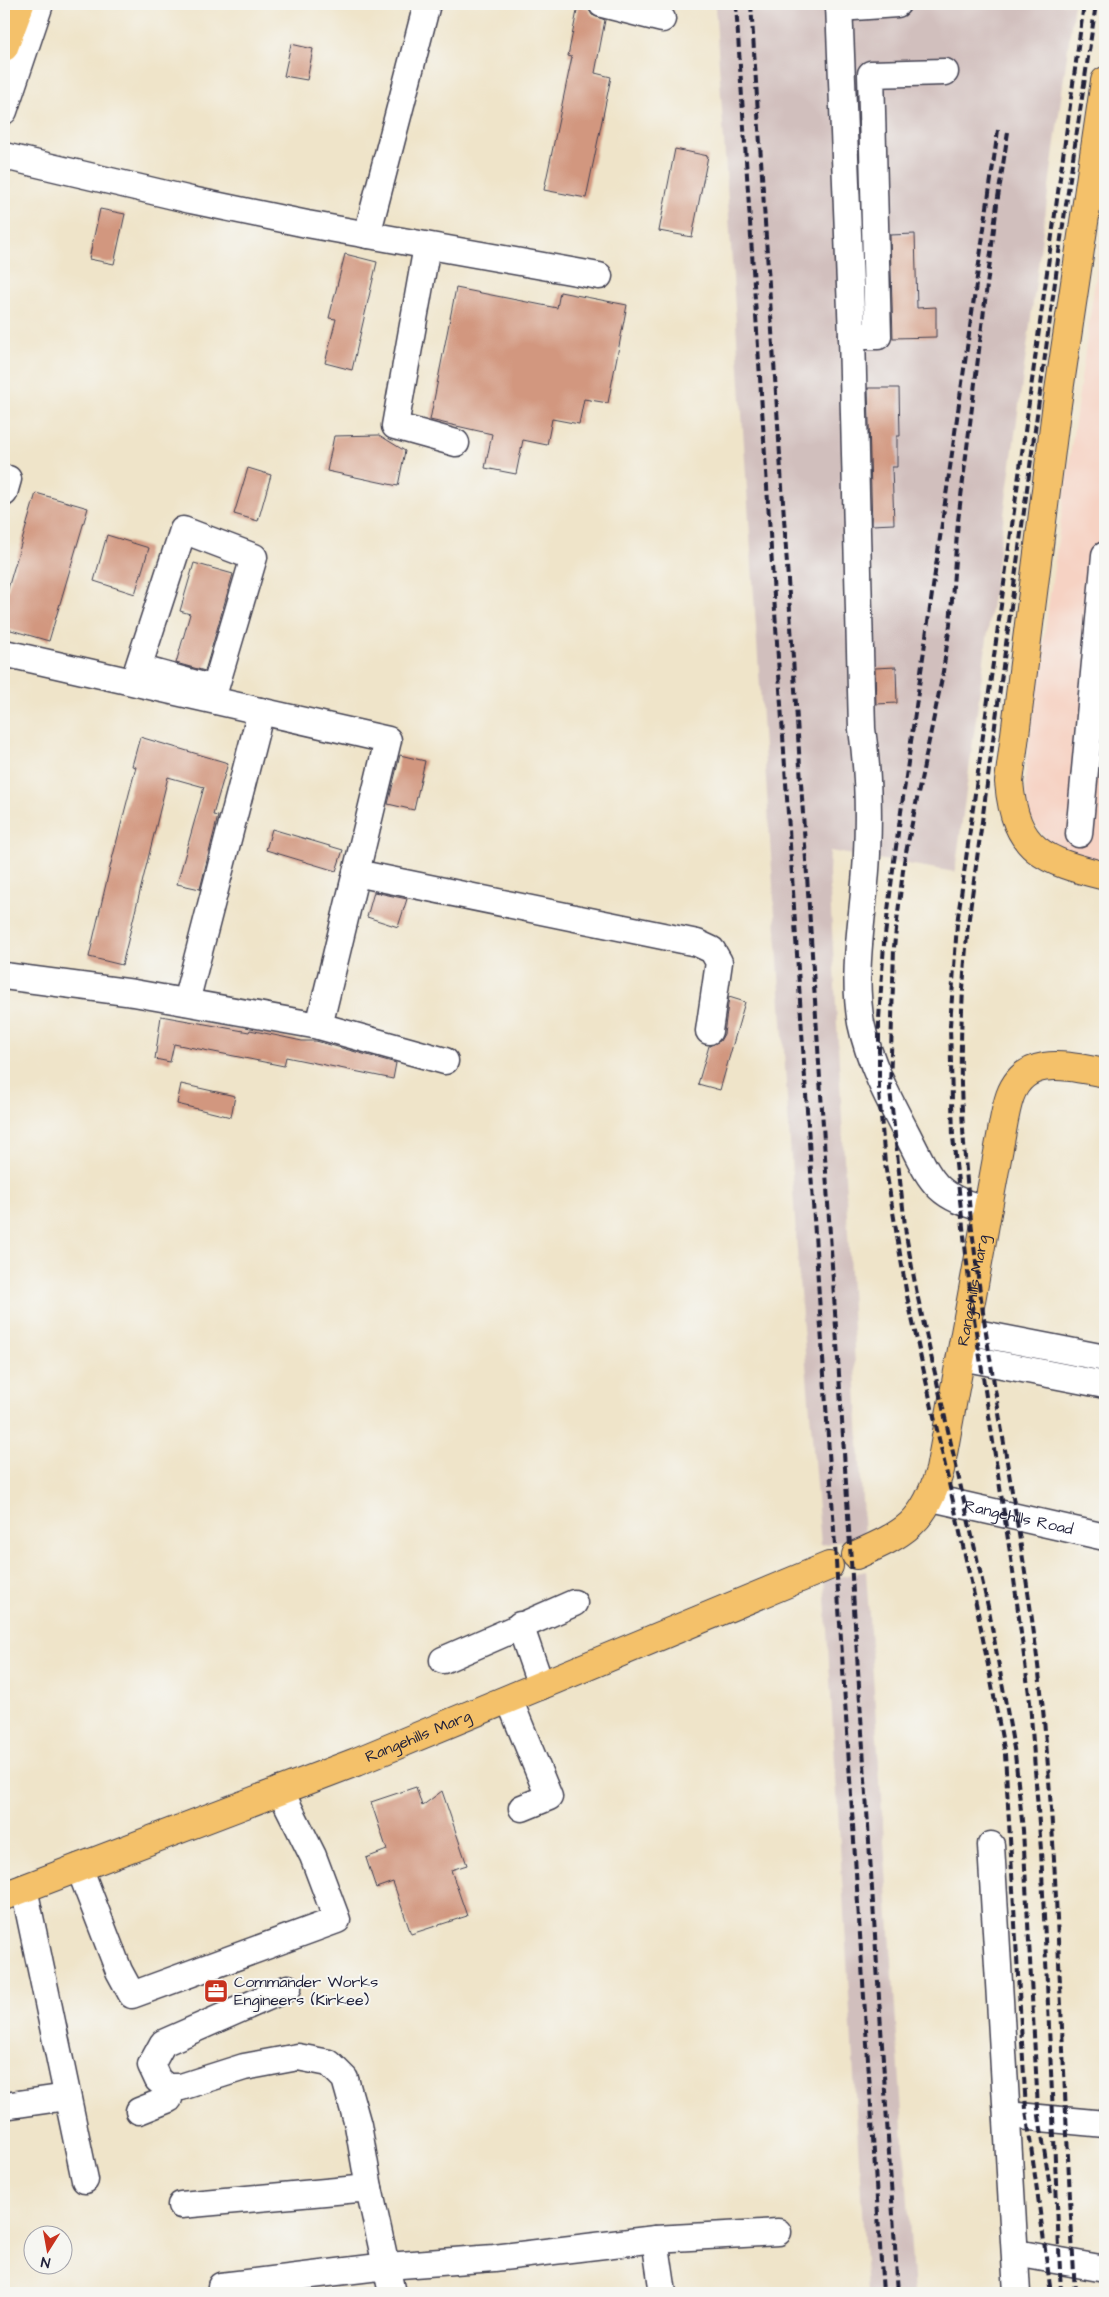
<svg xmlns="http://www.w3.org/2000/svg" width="1109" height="2297" font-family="'Architects Daughter',sans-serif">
<rect width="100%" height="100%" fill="#f6f6f2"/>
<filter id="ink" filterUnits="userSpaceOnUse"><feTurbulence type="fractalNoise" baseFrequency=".02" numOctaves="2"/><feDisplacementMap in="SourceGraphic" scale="10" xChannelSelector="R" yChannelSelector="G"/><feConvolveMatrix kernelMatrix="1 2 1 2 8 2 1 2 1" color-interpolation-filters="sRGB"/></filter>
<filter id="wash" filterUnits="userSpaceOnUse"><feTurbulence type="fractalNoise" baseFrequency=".0096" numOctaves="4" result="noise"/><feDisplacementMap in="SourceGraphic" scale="20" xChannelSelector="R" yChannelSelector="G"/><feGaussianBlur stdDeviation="1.12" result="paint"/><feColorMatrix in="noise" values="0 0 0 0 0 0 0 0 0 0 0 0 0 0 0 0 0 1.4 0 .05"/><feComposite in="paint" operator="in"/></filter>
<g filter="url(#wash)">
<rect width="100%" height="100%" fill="#efe4c9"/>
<!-- built -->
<path fill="#f6d2c3" d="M1105 212V865L1070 857 1047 841 1030 817 1025 792 1026 763Z"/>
<!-- industrial -->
<path fill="#d1bfbd" d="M715 4H1074L955 872 830 851 829 873 864 1537 821 1545 799 1280Z
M866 1571 914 2293H867L824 1580Z"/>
<g id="blocks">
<!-- building -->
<path fill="#d2977f" d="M578 6 588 8 592 15 605 20 595 73 611 77 586 198 544 190 572 57 568 56Z
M291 44 313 49 307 80 284 76Z
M675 149 708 156 692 237 659 231Z
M100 209 125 214 114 264 89 259Z
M915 234 917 308 936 307V337L893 338 890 235Z
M345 254 377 262 352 370 325 363 336 319 329 318Z
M456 288 557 308 560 292 627 305 608 403 584 399 579 424 552 419 547 445 523 440 516 474 485 468 492 434 430 420Z
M868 388H899L900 436H897V467H892L894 524 872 525Z
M379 435 405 451 398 486 327 471 334 436Z
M248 468 271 475 258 521 234 514Z
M36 493 88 508 49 641 4 628V602Z
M107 535 149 548 135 594 94 581Z
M194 563 233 574 205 671 176 663 190 614 180 611Z
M896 667 897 703 876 704 875 668Z
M140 737 228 763 213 815 218 816 200 889 177 884 204 787 168 777 122 965 89 957 109 871 136 767 132 766Z
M400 755 425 761 414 810 388 804Z
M272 829 343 850 336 871 266 850Z
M374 892 407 899 398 927 367 917Z
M729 997 745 1002 720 1090 698 1084 709 1046 720 1041 724 1034Z
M161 1016 249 1032 250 1030 302 1041H316L396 1063 393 1079 286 1057 284 1066 174 1044 170 1062 155 1059Z
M181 1084 235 1096 231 1117 177 1104Z
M416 1787 422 1806 442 1791 467 1865 451 1870 467 1916 411 1934 393 1882 376 1888 366 1858 387 1850 371 1802Z"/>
</g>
</g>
<g filter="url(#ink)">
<use href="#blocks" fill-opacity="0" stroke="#413f50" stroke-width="1"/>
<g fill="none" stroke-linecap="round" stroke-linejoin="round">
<defs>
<g id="minor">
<path d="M602 4 662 19"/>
<path d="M839 4 852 336 862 729C868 770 869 812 867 853 865 910 851 966 861 1023 869 1062 889 1100 907 1134 930 1179 935 1199 988 1209"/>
<path d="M839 8 897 4"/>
<path d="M4 111 40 4"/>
<path d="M4 156 191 200 307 224 599 276"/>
<path d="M367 235 427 4"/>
<path d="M427 246 395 426 456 443"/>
<path d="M852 336H878L871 74 945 72"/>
<path d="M4 493 8 479"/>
<path d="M183 530 254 557 215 689 138 668Z"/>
<path d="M4 653 388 740 319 1026"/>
<path d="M1079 834 1105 555"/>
<path d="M356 873 697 943 712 950 719 962 709 1031"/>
<path d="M4 976 134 993 319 1026 445 1061"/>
<path d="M186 1002 261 711"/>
<path d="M966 1331 1105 1358"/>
<path d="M961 1357 1105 1385"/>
<path id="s1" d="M932 1498 1105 1537"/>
<path d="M520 1625 541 1686"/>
<path d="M443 1660 574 1603"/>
<path d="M509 1699 549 1797 522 1808"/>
<path d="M991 1845 1017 2293"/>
<path d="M79 1867 119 1971 132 1995 337 1920 313 1856 280 1790"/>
<path d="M24 1888 85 2180"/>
<path d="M288 1988 163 2043 151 2065 158 2080 167 2087H181L244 2067 298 2057 329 2063 345 2079 358 2125 369 2188"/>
<path d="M4 2106 67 2097"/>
<path d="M139 2111 169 2099 167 2087"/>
<path d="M1008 2115 1105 2124"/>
<path d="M181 2205 369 2188 392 2293"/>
<path d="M655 2239 663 2293"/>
<path d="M1016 2253 1105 2269"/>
<path d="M221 2286 387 2266 494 2258 655 2239 778 2232"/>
</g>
<g id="major">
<path d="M1105 81 1056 411 1009 782C1015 851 1044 861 1105 876"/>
<path id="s2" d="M856 1555C905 1533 924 1524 940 1470L1000 1142C1003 1127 1005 1110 1010 1096 1026 1053 1070 1067 1105 1073"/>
<path id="s3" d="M4 1896 356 1762 829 1566"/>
</g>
<path id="highway" d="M4 47 20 4"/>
</defs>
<!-- minor casing -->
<use href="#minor" stroke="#413f50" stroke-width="29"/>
<!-- major casing -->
<use href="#major" stroke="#413f50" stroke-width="30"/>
<!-- highway casing -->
<use href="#highway" stroke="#413f50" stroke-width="30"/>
<!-- minor -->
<use href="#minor" stroke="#fff" stroke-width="26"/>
<!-- major -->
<use href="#major" stroke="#f4c16a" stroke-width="28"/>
<!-- highway -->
<use href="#highway" stroke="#f4c16a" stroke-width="28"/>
<!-- rail -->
<path stroke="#22223b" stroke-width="4" stroke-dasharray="8 4" stroke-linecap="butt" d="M736 4 883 2293
M751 4 898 2293
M998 130 894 861 884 944 879 1019V1092L885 1164 907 1296 978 1613 1005 1754 1026 2110 1051 2293
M1008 132 997 204 958 521 950 625 942 678 904 862 894 947 890 1090 906 1235 917 1294 989 1611 1015 1754 1023 1830 1038 2109 1051 2194
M1061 2293 1041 1850 1030 1702 1013 1572 971 1299 953 1137 950 1026 957 924 1084 4
M1075 2293C1069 2183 1064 2072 1059 1962 1055 1875 1051 1787 1042 1700 1020 1494 967 1291 961 1084 960 1031 963 978 968 925L1060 245 1096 4"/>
</g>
</g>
<!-- icons -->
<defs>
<symbol id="office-square" viewBox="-11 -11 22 22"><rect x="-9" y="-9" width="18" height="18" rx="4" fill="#c8321e" stroke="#f6f6f2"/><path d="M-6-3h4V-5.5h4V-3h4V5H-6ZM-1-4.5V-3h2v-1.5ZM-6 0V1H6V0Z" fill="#fff"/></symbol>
</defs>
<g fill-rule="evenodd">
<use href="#office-square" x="202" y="1977" width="28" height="28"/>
</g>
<g text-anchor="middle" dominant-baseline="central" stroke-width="4" stroke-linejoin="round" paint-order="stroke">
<!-- street labels -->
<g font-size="16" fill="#22223b" stroke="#f6f6f2">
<text stroke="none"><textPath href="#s2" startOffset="308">Rangehills Marg</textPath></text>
<text stroke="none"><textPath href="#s1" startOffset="89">Rangehills Road</textPath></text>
<text stroke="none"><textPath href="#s3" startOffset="444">Rangehills Marg</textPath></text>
</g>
<!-- poi labels -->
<g font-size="16" fill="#22223b" stroke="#f6f6f2" text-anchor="start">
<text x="234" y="1982">Commander Works<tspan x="234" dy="18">Engineers (Kirkee)</tspan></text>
</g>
</g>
<!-- margin -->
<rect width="1109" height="2297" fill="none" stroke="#f6f6f2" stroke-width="20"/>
<!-- north arrow -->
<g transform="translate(48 2250) rotate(191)"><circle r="24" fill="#f6f6f2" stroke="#a1a1a9"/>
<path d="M0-4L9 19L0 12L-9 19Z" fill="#c8321e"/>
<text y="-8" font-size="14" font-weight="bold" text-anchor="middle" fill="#22223b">N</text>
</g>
</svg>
